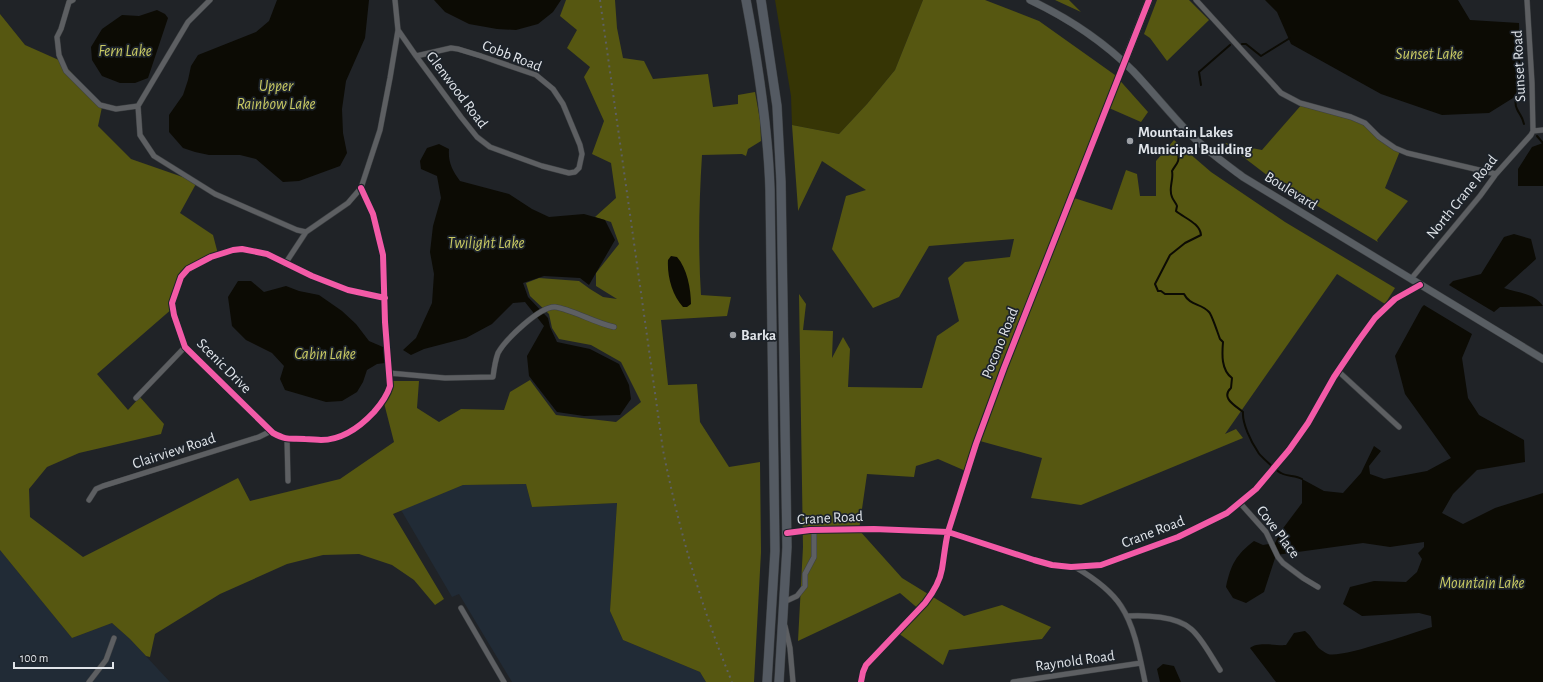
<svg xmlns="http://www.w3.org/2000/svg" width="1543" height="682" font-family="'Alegreya Sans',sans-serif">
<rect width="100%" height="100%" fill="#202327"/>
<!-- built -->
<path fill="#212b36" d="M526 484 532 507 617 503 610 611 623 640 700 672 706 682H512L459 594 452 597 401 510 463 485Z
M0 550 72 638 112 623 130 639 170 682H0Z"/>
<!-- green -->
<path fill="#363505" d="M775 0H923L895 70 867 104 839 134 792 125 791 96Z"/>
<!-- forest -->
<path fill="#565711" d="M566 0H615L617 28 623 58 644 61 653 79 708 74 713 107 738 104V95L755 92 760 120 761 141 748 149 746 156 742 154 702 155C699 203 698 248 701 295L731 297 727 316 661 320 668 385 697 384 700 422 729 467 760 462 761 552 754 682H706L700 672 623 640 610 611 617 503 532 507 526 484 463 485 393 514 444 599 435 605 414 580 392 565 359 554 323 555 287 564 220 594 155 634 150 657 146 656 130 639 112 623 72 638 0 550V14L25 45 61 61 102 107 98 126 131 159 197 182 180 213 213 235 218 254 180 279 173 308 97 374 128 410 140 397 164 424 161 434 79 453 47 467 29 489 30 517 83 557 238 478 250 501 340 479 394 442 384 403 393 381H419L417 408 439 422 461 409 504 410 510 392 530 380 556 415 616 422 641 402 621 362 591 345 559 339 552 328 549 314 530 296 526 283 539 278 579 281 590 289 603 297 617 299 596 286V273L619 244 611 222 595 217 616 198 611 163 592 154 604 121 584 77 590 67 567 48 577 30 560 16Z
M923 0H985L1039 21 1115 75 1148 112 1141 122 1109 108 1074 198 1112 210 1126 170 1137 174 1140 196H1156V161L1174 140 1211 172 1285 222 1395 288 1385 304 1337 274 1225 434 1236 429 1243 438 1081 505 1031 498 1042 458 980 441 968 472 938 459 916 466 914 477 867 474 859 530 902 578 964 616 1002 605 1051 627 1042 639 949 650 943 665 898 633 921 611 900 593 798 641 803 547 799 294 806 304 803 330 833 331 832 358 843 337 850 349 848 387 922 388 937 336 959 321 948 278 965 262 1010 257 1014 239 929 246 899 297 873 308 832 249 846 196 866 190 822 161 798 211V209L792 125 839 134 867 104 895 70Z
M1055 0H1069L1081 12Z
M1157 0H1189L1209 20 1167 61 1150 38 1144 34Z
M1303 103 1358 121 1400 151 1385 188 1408 201 1377 240 1378 242 1272 179 1225 143 1262 150Z"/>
<!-- water -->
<path fill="#0c0b04" d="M277 0H369L365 38 346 81 342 109 343 133 347 153 340 166 299 181 283 182 256 159 240 155H209L195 152 183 148 169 132V115L183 95 188 80 191 66 198 55 256 32 269 21Z
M434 0H561L553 12 538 24 516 30 497 29 469 24 445 12Z
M1265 0H1458L1470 20 1519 23 1521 85 1513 98 1489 113 1442 115 1381 94 1291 44 1277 12Z
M157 10 165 14 168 18 148 78 135 83H120L102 76 92 60 91 47 102 29 122 15 139 16Z
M1543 143V186H1518V169L1532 147Z
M439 144 449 149C448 162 452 170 460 181L509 194 532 209 549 217 584 214 605 220 615 240 589 285 580 278 544 276 523 283 528 297 548 318 550 327 557 342 590 349 619 364 629 385 631 399 620 415 584 416 557 412 529 376 527 356 544 326 525 302 513 303 492 324 466 338 424 349 411 355 403 350 416 338 432 303 434 274 430 252 433 226 441 198 437 176 421 169 420 161 427 148Z
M1514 234 1531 239 1536 259 1504 288C1518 293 1534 293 1543 306L1500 307 1494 312 1449 285 1453 281 1481 274 1504 237Z
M671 256 677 257C687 268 691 289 691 304L687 307H683C672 295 667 276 668 260Z
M238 281H251L264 292 286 286 299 291 319 295 342 311 356 324 369 341 383 347 385 363 377 364 367 370 363 382 357 392 342 401 326 402 285 390 280 379 284 366 272 353 246 340 232 326 228 297Z
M1424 305 1472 334 1462 358 1468 398 1479 415 1524 440 1525 462 1477 470 1453 494 1442 513 1463 524 1495 508 1543 493V682H1276L1250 648C1258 641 1275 646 1286 645L1294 633 1305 631C1316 640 1313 647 1328 654 1340 659 1415 632 1432 627L1431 616 1419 613 1362 616 1343 604 1350 587 1374 581 1406 582 1417 572 1422 559 1418 553 1424 547V542L1390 547 1363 543 1276 555 1264 592 1246 603 1233 598 1226 587C1231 564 1236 555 1254 541L1263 545 1275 543 1281 531 1302 503V479L1324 491 1343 493 1361 473 1374 446 1381 451 1369 466 1370 474 1384 479 1427 471 1451 458 1405 394 1395 356 1422 307Z
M1163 664 1174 666 1181 682H1160L1157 669Z"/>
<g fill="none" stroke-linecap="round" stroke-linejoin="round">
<!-- stream -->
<path stroke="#0c0b04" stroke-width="2" d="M1242 44H1246L1261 56 1290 38
M1201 85 1199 72 1230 45
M1514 96C1517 100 1514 104 1517 109 1520 116 1522 115 1524 124
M1537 136 1543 143
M1181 149 1178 154C1180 162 1176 164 1172 171 1174 180 1168 188 1172 197 1173 200 1176 203 1177 206L1176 211C1184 218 1200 223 1201 235L1185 243 1170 255 1155 284 1158 291H1161L1165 294H1184C1190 306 1201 303 1209 312 1212 315 1218 334 1220 339L1223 342C1222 354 1221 370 1232 378L1231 388C1220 398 1236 406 1243 412 1242 423 1251 442 1258 452 1259 455 1278 472 1281 473 1288 477 1295 475 1302 479"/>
<defs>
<path id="minor" d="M73 0 69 2 61 29 57 37 59 55 66 71 100 105 116 109 138 106
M210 0 188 22 138 106 140 135 154 156 215 194 297 230 306 232 348 203 361 188 380 130 390 78 398 30 395 0
M1196 0 1281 93 1300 103 1351 117 1365 123 1379 137 1395 148 1407 153 1496 174
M1527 0 1532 83 1533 131
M398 30 416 56 461 117 477 137 490 147 542 166 569 173 575 172 579 168 582 154 580 145 563 104 553 89 536 75 481 56 458 49 451 48 416 56
M1533 131 1543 130
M361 188 373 214 383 255 385 322 390 386C387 396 381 404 374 412 360 427 343 440 321 440 316 440 311 439 305 439 289 438 288 441 273 433L185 347 174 315 172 303 181 277 188 269 211 257 233 250 242 249 267 254 312 276 348 290 385 298
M285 264 306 232
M1411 279 1480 196 1496 174 1531 135 1533 131
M1338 371 1399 427
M389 373 445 378 493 377C494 369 495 361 498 353 505 340 540 306 555 307 571 309 595 323 614 327
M136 398 185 347
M287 439 288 481
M89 500 96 489 103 486 259 437 271 431
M1240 503 1266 532 1278 557 1283 563 1303 578 1318 587
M787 533 810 530 874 529 948 532 1034 560 1052 565 1071 567 1101 565 1178 537 1227 513 1256 489 1289 450 1308 423 1334 377 1359 340 1375 318 1395 299 1420 285
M1075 567C1092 577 1110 589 1121 606 1135 627 1140 658 1145 682
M784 602 797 596 805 586V574L814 557V530
M461 608 504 682
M1127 616C1145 615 1177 616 1191 629 1202 638 1212 658 1220 670
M785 626 790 648 793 682
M89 682 106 660 114 638
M861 682 863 672 866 665 925 603C932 594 940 581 942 569 944 557 945 545 948 532L976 444 1004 368 1124 63
M1013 682 1141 663"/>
<path id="tertiary" d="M1124 63 1149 0"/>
<path id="secondary" d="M1030 0C1068 18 1103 41 1133 71 1151 90 1168 111 1186 130 1203 148 1223 162 1243 177L1543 359"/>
<path id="trunk" d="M746 0C758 63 768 126 770 190L775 551 767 682
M761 0 777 106 781 182 787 547 779 682"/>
</defs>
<!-- minor casing -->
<use href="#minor" stroke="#3d4043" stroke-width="6"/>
<!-- tertiary casing -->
<use href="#tertiary" stroke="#3d4043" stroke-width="8"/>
<!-- secondary casing -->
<use href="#secondary" stroke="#3d4043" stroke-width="8"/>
<!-- trunk casing -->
<use href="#trunk" stroke="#3d4043" stroke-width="10"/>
<!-- minor -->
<use href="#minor" stroke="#5d5f62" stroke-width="5"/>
<!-- tertiary -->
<use href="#tertiary" stroke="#5d5f62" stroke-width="6"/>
<!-- secondary -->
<use href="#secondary" stroke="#595e63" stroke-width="7"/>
<!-- trunk -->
<use href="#trunk" stroke="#545a62" stroke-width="9"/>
<!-- rail -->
<path stroke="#5e6063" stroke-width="2" stroke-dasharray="2 4" stroke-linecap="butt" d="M600 0 663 450C679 530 701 607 732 682"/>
<defs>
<path id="cycleway" d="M361 188 373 214 383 255 385 322 390 386C387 396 381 404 374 412 360 427 343 440 321 440 316 440 311 439 305 439 289 438 288 441 273 433L185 347 174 315 172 303 181 277 188 269 211 257 233 250 242 249 267 254 312 276 348 290 385 298
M787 533 810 530 874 529 948 532 1034 560 1052 565 1071 567 1101 565 1178 537 1227 513 1256 489 1289 450 1308 423 1334 377 1359 340 1375 318 1395 299 1420 285
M861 682 863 672 866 665 925 603C932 594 940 581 942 569 944 557 945 545 948 532L976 444 1004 368 1149 0"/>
</defs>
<!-- cycleway casing -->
<use href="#cycleway" stroke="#1d232a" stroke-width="8"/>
<!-- cycleway -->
<use href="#cycleway" stroke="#f35aa7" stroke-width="6"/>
</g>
<!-- markers -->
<g fill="#9da0a5" stroke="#1d232a" stroke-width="1.5">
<circle cx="1130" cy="141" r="4"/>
<circle cx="733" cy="335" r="4"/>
</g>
<g text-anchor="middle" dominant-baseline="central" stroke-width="3.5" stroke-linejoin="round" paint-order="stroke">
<!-- street labels -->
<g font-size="15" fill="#e0e4e9" stroke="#1d232a">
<text transform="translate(512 56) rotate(21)">Cobb Road</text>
<text transform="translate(1519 66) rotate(-93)">Sunset Road</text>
<text transform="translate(457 90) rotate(53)">Glenwood Road</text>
<text transform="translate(1291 191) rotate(32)">Boulevard</text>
<text transform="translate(1462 197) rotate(-51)">North Crane Road</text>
<text transform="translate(1000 343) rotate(-68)">Pocono Road</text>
<text transform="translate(224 366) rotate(45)">Scenic Drive</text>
<text transform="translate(174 451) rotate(-18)">Clairview Road</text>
<text transform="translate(830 518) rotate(-3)">Crane Road</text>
<text transform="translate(1153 532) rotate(-21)">Crane Road</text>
<text transform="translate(1278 532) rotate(53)">Cove Place</text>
<text transform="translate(1075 661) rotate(-8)">Raynold Road</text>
</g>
<!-- poi labels -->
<g font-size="15" font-weight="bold" fill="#e0e4e9" stroke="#1d232a" text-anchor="start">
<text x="1138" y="132">Mountain Lakes<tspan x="1138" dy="17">Municipal Building</tspan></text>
<text x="741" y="335">Barka</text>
</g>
<!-- water labels -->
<g font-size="16" font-style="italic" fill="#c9ca63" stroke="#1d232a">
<text x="125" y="51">Fern Lake</text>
<text x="1429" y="54">Sunset Lake</text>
<text x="276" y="86">Upper<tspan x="276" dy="18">Rainbow Lake</tspan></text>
<text x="486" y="243">Twilight Lake</text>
<text x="325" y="354">Cabin Lake</text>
<text x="1482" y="583">Mountain Lake</text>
</g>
</g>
<!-- scale -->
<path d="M14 662v6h99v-6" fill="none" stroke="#e0e4e9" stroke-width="2"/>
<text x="20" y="662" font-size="12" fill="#e0e4e9" stroke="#1d232a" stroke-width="3" paint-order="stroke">100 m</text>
</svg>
